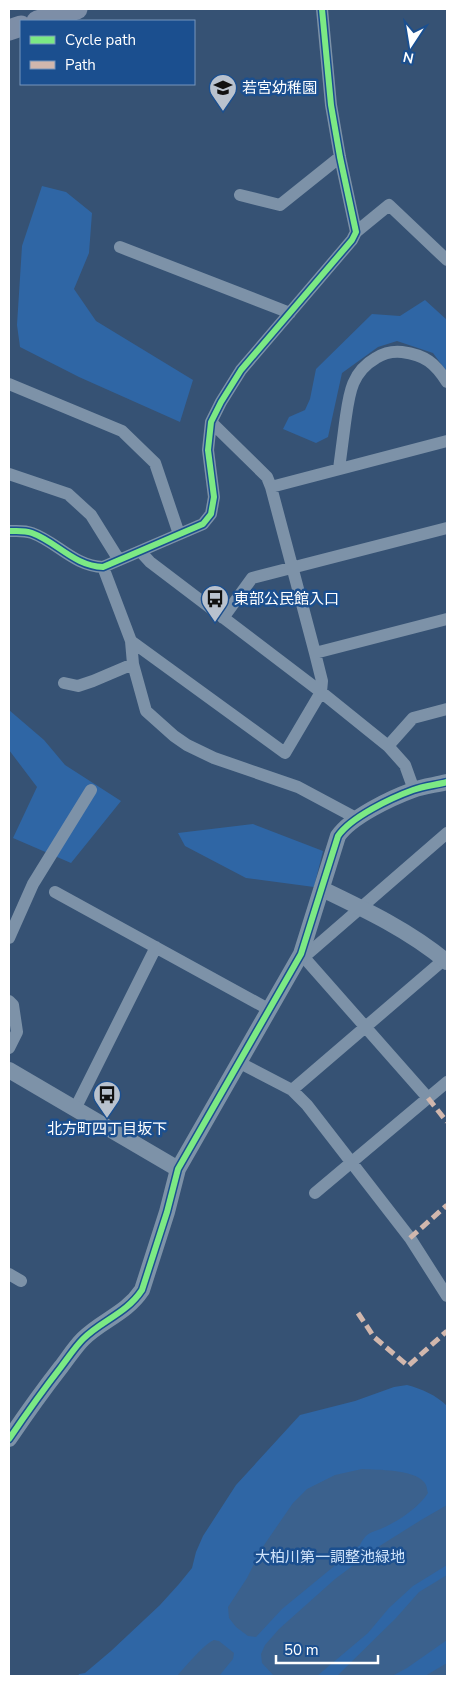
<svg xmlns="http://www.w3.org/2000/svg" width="456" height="1685" font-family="'Nunito Sans','Noto Sans JP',sans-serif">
<rect width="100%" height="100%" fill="#365274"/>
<!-- green -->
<path fill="#2f66a5" d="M42 186 66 192 92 213 89 253 74 289 96 321 193 380 180 422 79 377 20 347 17 325 22 246Z
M425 300 447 320V372L433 353 397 341 378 347 342 373 328 437 316 443 283 429 289 417 305 410 310 399 316 369 372 314 400 316Z
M9 710 44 740 65 765 121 801 71 863 13 838 37 787 9 750Z
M253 824 323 851 314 887 246 878 185 846 178 833Z
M407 1385C422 1389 436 1395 447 1406V1676H78L79 1674 85 1673 111 1651 160 1605 179 1584 192 1568 196 1552 203 1536 236 1485 300 1415 355 1401 394 1387Z"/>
<!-- water -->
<path fill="#3b618d" d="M362 1469C378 1470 413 1469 424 1482 427 1485 427 1490 428 1493 419 1507 400 1520 385 1527 372 1533 367 1531 360 1545L282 1609 256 1637 248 1636 236 1627 229 1618 228 1607 247 1578 262 1548 293 1503 307 1489 335 1475Z
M447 1505V1565L413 1586 389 1608 368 1633 317 1676H274L262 1663 261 1654 265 1645 279 1629 335 1579 378 1547 421 1520Z
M447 1575V1640L407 1668 392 1676H337L396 1618 419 1592Z
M214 1640 219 1641 234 1653 233 1659 219 1676H177C185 1667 204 1644 214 1640Z
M447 1663V1676H425Z"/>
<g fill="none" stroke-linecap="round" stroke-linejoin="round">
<!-- minor -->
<path stroke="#7d92a8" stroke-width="12" d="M240 195 280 205 340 157
M356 232 389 205 447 260
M120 247 290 313
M9 384 122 431 155 463 179 534
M339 469C341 454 343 439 345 423 349 396 350 373 376 358 384 353 393 351 402 352 425 355 435 363 447 382
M9 474 68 494 91 515 119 560
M271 487 447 441
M9 531C17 531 24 530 32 533 57 542 74 566 103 567L203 524 211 514 214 497 208 450 211 422 221 402 241 370 352 240 356 232 340 157 331 105 322 9
M140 551 150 562 321 692 388 746 405 765 414 790
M103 567 131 641 133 664 146 711 174 736 187 745 214 758 298 787 356 818
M223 618 252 578 447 528
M131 641 285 753 321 692 322 681 315 653 271 487 267 477 211 422
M315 653 447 619
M64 683 78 686 93 681 133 664
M388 746 413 718 447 709
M55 892 270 1010
M9 938 33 884 91 790
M301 954 428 1098
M304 957 447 833
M9 1001 13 1005 17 1032 9 1048
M240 1063 292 1090 307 1105 410 1238 447 1296
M292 1090 447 957
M75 1109 156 947
M315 1193 447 1082
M9 1274 21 1281"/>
<!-- tertiary -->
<path stroke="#7d92a8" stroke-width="16" d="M322 889C366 910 410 931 447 962
M9 1070 178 1169
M9 1439C26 1414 43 1390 61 1367 68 1358 75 1347 83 1339 102 1320 126 1314 142 1290L167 1212 178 1169 301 954 338 836C351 817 391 798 413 790 424 786 436 785 447 782"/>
<!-- primary -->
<path stroke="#7d8ea7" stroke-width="21" d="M37 21 77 9
M9 30 21 26"/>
<!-- quiet -->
<path stroke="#d1b7ad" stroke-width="5" stroke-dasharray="10 5" stroke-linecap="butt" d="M428 1098 447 1122
M410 1238 447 1205
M358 1313 374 1337 408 1366 447 1331"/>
<defs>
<path id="cycleway" d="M9 531C17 531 24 530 32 533 57 542 74 566 103 567L203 524 211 514 214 497 208 450 211 422 221 402 241 370 352 240 356 232 340 157 331 105 322 9
M9 1439C26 1414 43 1390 61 1367 68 1358 75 1347 83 1339 102 1320 126 1314 142 1290L167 1212 178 1169 301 954 338 836C351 817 391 798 413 790 424 786 436 785 447 782"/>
</defs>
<!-- cycleway casing -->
<use href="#cycleway" stroke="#1b4f8f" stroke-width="9"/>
<!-- cycleway -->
<use href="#cycleway" stroke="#7ce984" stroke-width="6"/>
</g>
<!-- icons -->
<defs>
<symbol id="school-pin" viewBox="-11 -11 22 30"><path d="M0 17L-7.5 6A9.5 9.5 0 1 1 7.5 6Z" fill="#b9c2ce" stroke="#1b4f8f"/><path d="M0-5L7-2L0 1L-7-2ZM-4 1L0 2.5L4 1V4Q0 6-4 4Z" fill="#111"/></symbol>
<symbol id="bus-pin" viewBox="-11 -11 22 30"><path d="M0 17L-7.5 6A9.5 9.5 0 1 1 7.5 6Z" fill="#b9c2ce" stroke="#1b4f8f"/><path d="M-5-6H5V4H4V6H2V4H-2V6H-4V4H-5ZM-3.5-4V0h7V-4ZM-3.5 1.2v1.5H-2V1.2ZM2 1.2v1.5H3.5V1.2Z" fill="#111"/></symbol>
</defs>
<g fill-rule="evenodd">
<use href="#school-pin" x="207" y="72" width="32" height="43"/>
<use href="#bus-pin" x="199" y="583" width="32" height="43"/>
<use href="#bus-pin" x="91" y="1079" width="32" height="43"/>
</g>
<g text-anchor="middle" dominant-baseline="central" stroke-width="5" stroke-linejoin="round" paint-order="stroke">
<!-- poi labels -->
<g font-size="15" fill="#fff" stroke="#1b4f8f" text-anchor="start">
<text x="242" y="88">若宮幼稚園</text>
<text x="234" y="599">東部公民館入口</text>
<text x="107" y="1129" text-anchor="middle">北方町四丁目坂下</text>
</g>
<!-- park labels -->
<g font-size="15" fill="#cfe3fa" stroke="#1b4f8f">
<text x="330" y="1557">大柏川第一調整池緑地</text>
</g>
</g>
<!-- border -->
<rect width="456" height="1685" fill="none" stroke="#ffffff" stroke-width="20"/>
<!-- legend -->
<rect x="20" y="20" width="175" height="65" fill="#1b4f8f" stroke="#7695bc"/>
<rect x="30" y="36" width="25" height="8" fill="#7ce984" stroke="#7695bc"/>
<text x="65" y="45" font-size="15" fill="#ffffff">Cycle path</text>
<rect x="30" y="61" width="25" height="8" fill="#d1b7ad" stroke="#7695bc"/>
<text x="65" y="70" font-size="15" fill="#ffffff">Path</text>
<!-- north arrow -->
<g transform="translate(411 45) rotate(192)" stroke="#1b4f8f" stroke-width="4" paint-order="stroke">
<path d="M0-4L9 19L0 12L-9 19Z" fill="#ffffff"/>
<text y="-8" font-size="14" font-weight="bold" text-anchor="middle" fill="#ffffff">N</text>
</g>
<!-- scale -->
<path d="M276 1655v8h102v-8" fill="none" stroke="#ffffff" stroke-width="2.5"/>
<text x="284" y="1655" font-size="15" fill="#ffffff" stroke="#1b4f8f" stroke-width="4" paint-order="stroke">50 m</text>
</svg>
